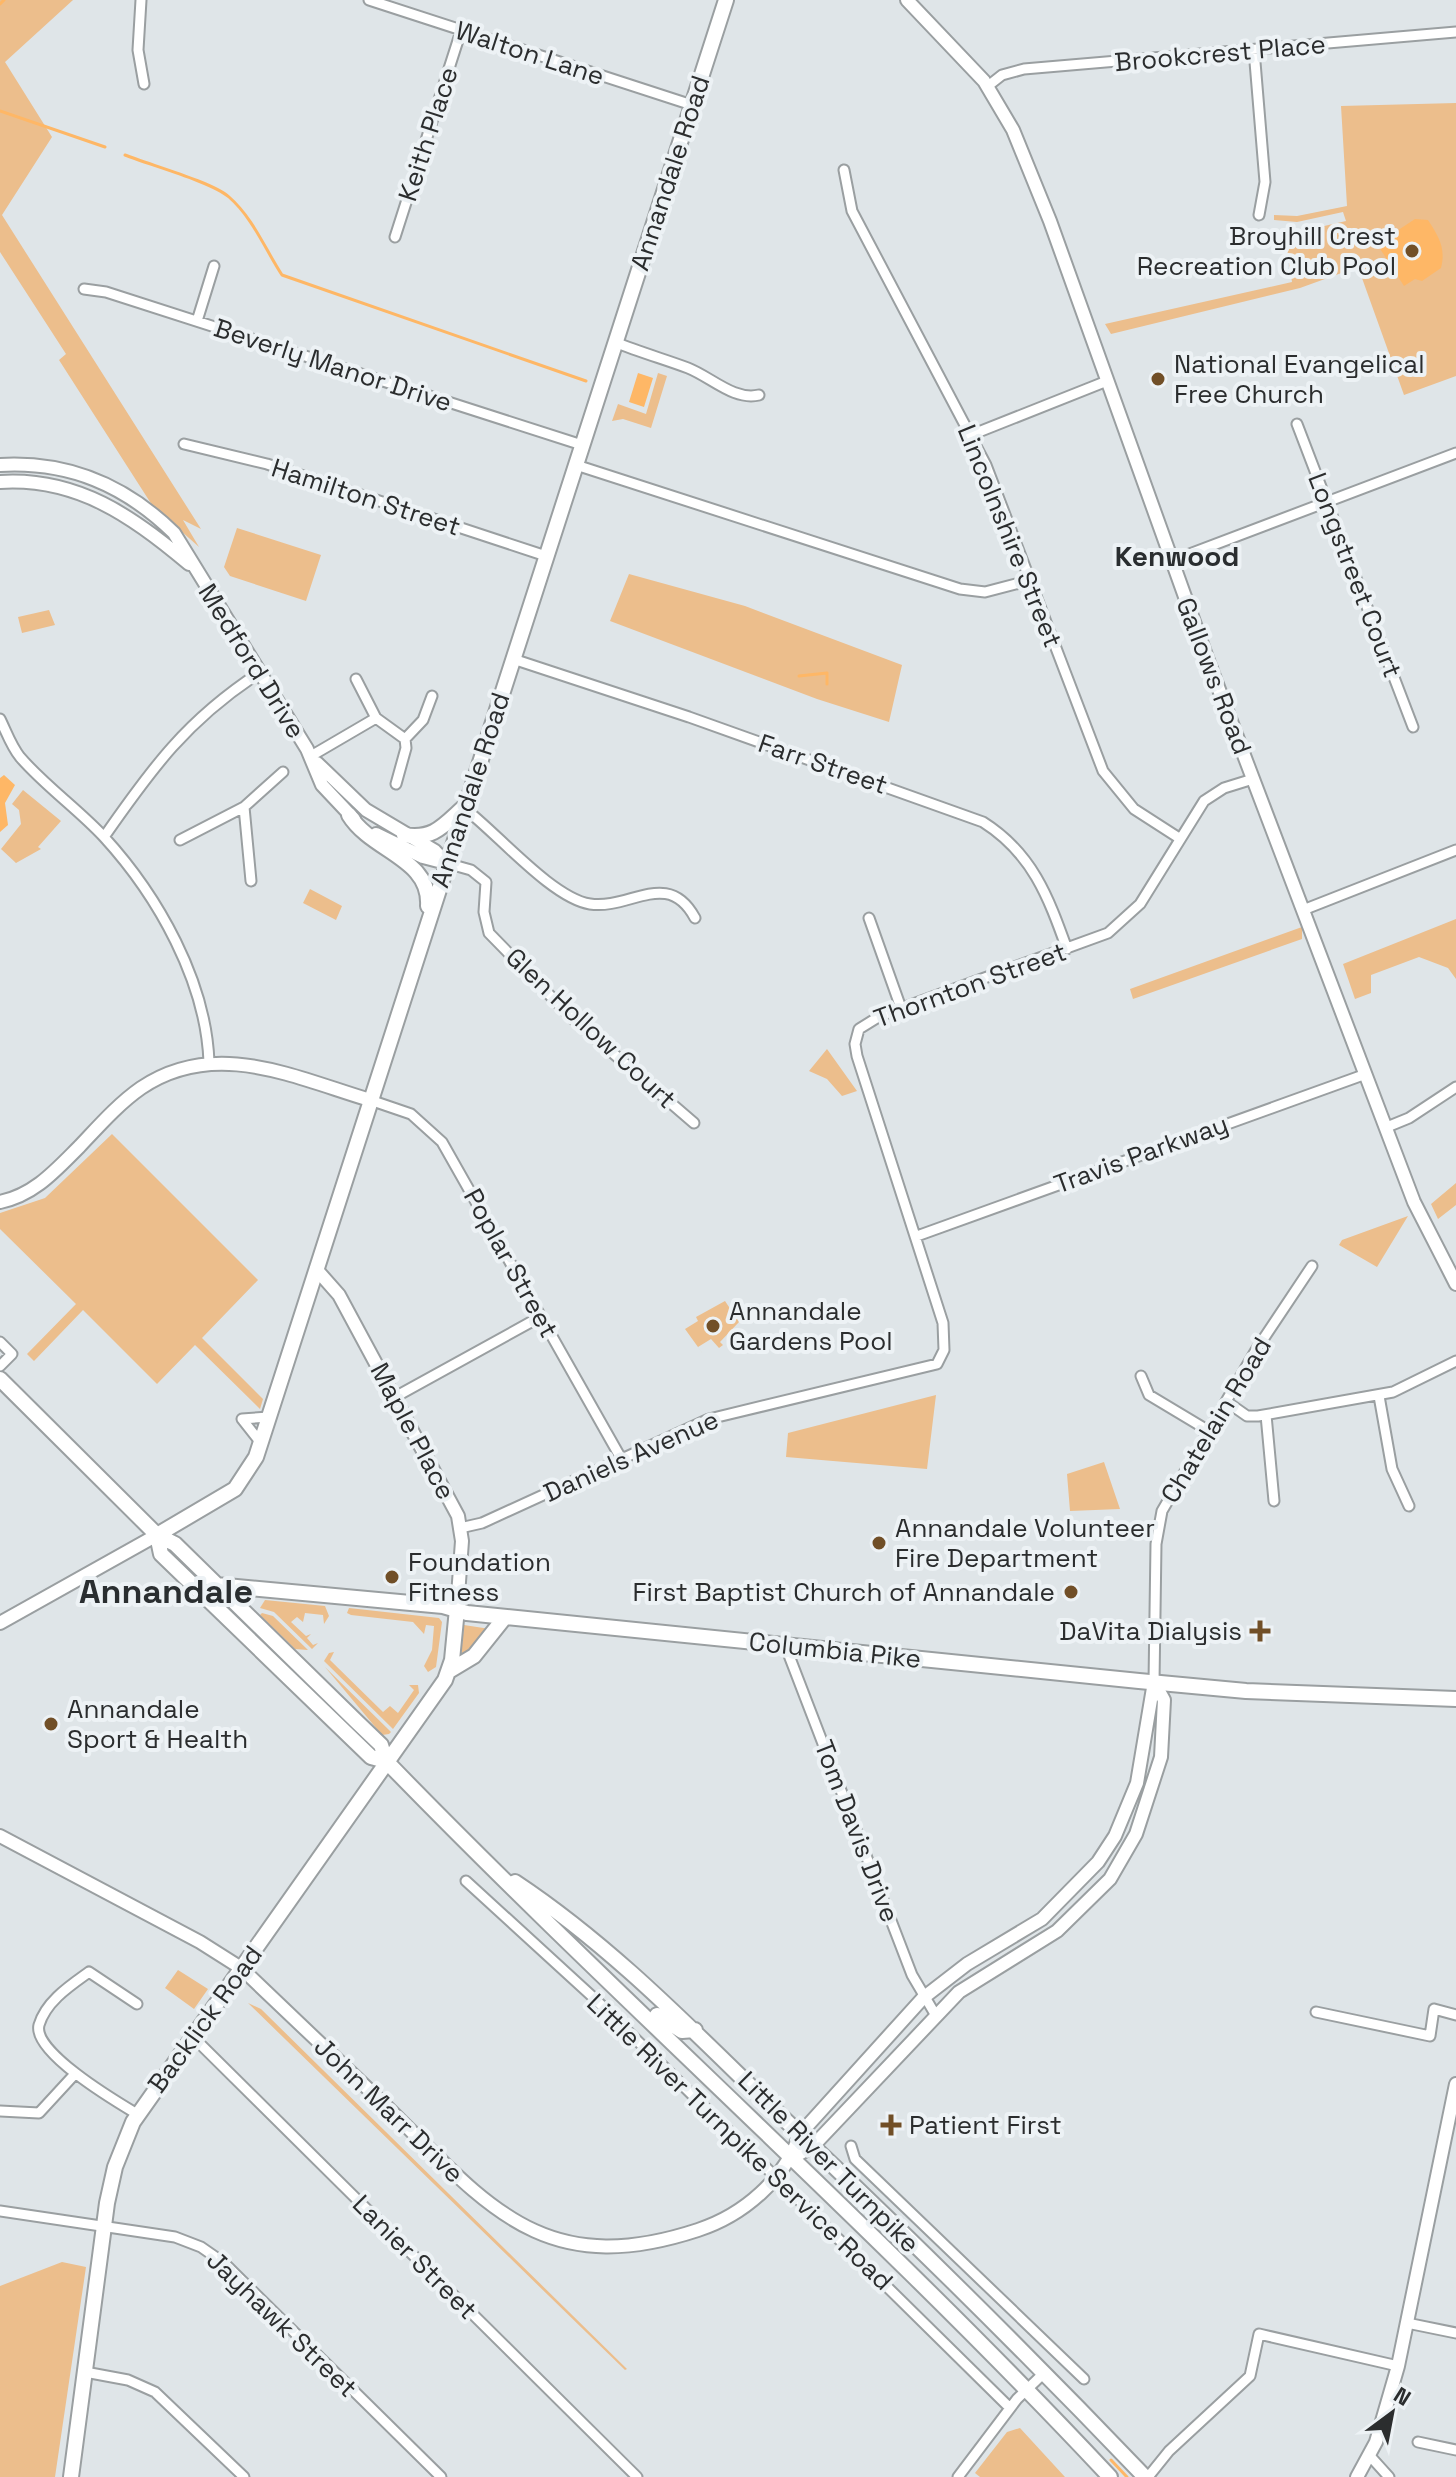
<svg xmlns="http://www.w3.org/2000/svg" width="1456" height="2477" font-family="'Space Grotesk',sans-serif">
<rect width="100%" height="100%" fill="#dfe5e8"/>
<!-- green -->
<path fill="#ecbe8c" d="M0 0H73L5 62 52 137 2 215 201 529 183 520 199 547 152 505 59 360 66 354 0 252Z
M1456 103V376L1404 395 1358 267 1300 288 1111 334 1105 324 1292 282 1285 235 1346 221 1343 212 1297 222 1274 220V215L1297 216 1347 206 1341 106Z
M658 373 667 376 651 428 623 419 612 421 618 404 646 414Z
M237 528 321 555 306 601 230 576 224 567Z
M629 574 745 606 902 665 889 722 817 699 610 621Z
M49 610 55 625 22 633 18 617Z
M23 790 61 821 38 847 41 849 16 863 1 849 21 824 19 810 12 804Z
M310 889 342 906 336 920 303 903Z
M1456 919V979L1448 968 1419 957 1371 975V993L1355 999 1343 964Z
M1302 927V939L1133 999 1130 989Z
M827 1049 857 1091 842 1096 827 1079 809 1071Z
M112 1134 258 1280 202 1338 263 1399 260 1409 195 1345 157 1384 83 1310 34 1361 27 1354 76 1304 0 1229V1213L45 1198Z
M1456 1183V1205L1438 1219 1431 1204Z
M1408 1216 1377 1267 1339 1245 1342 1240Z
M725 1301 739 1322 720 1342 723 1345 719 1348 711 1339 698 1347 703 1354 685 1329 698 1321 696 1317Z
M936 1395 927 1469 786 1457 788 1433Z
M1104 1462 1120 1509 1070 1511 1067 1474Z
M265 1600 325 1606 329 1616 324 1624 323 1615 305 1613 303 1622 297 1617 291 1622 306 1636 311 1634 307 1638 313 1645 318 1643 312 1649 274 1612 260 1608Z
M349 1608 439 1618 442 1622 436 1667 428 1672 424 1666 432 1650 434 1626 426 1625 424 1634 413 1622 351 1615 347 1613Z
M262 1613 273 1616 308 1650 295 1649 260 1615Z
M464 1625 490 1629 466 1657 461 1656Z
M334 1652 330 1660 383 1712 390 1706 398 1713 414 1690 409 1685H418L419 1693 393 1729 324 1661 329 1653Z
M325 1667 391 1732 389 1734 382 1735Z
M178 1970 208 1989 194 2009 165 1988Z
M248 2003 261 2009 627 2369 625 2370Z
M62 2262 86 2267 55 2477H0V2286Z
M1020 2428 1065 2477H980L975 2473 1007 2432Z"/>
<!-- water -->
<path fill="#feb766" d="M1415 219 1428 220C1439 237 1446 248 1441 268L1422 281 1415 279 1404 286 1377 244Z
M638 373 653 378 644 407 629 402Z
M4 775 15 785 5 803 8 825 0 832V778Z"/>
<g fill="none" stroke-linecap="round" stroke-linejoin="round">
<!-- stream -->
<path stroke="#feb766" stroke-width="3" d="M0 4 4 0
M0 111 105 147
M125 155C150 165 212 182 229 197 253 218 265 249 282 275L586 381
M799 676 827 673V684
M1111 2460 1127 2477"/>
<defs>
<path id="street" d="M141 0 138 50 144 84
M369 0 692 105
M1254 50 1265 182 1259 215
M988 86 1002 75 1024 69 1456 32
M844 170 852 211 986 465 1103 771 1134 809 1179 838
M395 237 461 31
M84 289 106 292 582 445
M197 321 214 266
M615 342C639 352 664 359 688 368 711 377 734 401 759 395
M1297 424 1413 727
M971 435 1107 381
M184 444 267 464 546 556
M576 465 960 589 985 592 1031 580
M1171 561 1456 453
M513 659 689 717 983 822C1032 853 1048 896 1067 949
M356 679 376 718 405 739 406 748 396 784
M0 719C6 731 11 746 20 757 45 786 78 809 104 837 158 896 206 981 209 1062
M405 739 423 720 432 696
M311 756 376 718
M244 807 251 881
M464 808C497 833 552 898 590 904 630 910 668 868 695 918
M104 837C152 768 187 720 259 673
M180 840 244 807 283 772
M446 863 471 870 486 882 484 912 489 933 571 1017 694 1123
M1303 910 1456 850
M869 918 901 1008
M370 1100 411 1114 442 1142 622 1460
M1387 1127 1409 1118 1456 1087
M917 1236 1366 1074
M0 1342 12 1354 0 1366
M1141 1376 1149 1395 1209 1431
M1379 1396 1392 1469 1409 1506
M395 1397 540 1317
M1227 1402 1247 1416H1258L1393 1392 1456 1361
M1266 1415 1274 1501
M242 1419 261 1443
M242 1419 269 1417
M460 1528 482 1523 709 1419 937 1364 944 1350 943 1323 857 1056 855 1044 859 1029 880 1016 1108 933 1140 904 1204 801 1224 788 1253 779
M785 1645 912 1975 935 2014
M1154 1682 1156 1544 1162 1511 1256 1350 1312 1266
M466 1881 595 1999 1010 2408
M137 2004 89 1972C71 1985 46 2001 39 2025 32 2052 117 2102 137 2114
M1316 2012 1430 2036 1434 2009 1456 2015
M192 2036 637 2477
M0 2111 39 2113 74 2075
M851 2146 855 2159 1084 2379
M0 2211 175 2237 201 2247 224 2263 441 2477
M1407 2323 1456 2333
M85 2372 128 2380 155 2392 244 2477
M1418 2442 1456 2450
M1370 2456 1389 2477
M958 2477 1017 2399 1044 2373
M1148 2477 1169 2451 1250 2376 1259 2334 1398 2366"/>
<path id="secondary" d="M907 0 984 81 1013 130 1050 221 1207 658 1414 1202 1456 1284
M0 465C69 461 125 485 174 533L307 749 322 785 354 819
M0 482C77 477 134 517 189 564
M317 763 366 810 435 851 446 863
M376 834 423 857 446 863
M0 1202C34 1195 55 1171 79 1147 98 1127 118 1104 141 1088 215 1038 293 1077 370 1100
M316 1269 339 1295 458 1516 462 1541 457 1609
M0 1623 157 1535
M0 1836 200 1942 241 1968C289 2014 338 2060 386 2106 488 2206 543 2281 698 2230 744 2215 785 2179 800 2134L923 1998 967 1964 1042 1919 1098 1862 1115 1836 1137 1783 1154 1682
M792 2158 813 2146 959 1992 1057 1931 1110 1879 1136 1834 1161 1757 1164 1700 1154 1682
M1357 2477 1376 2442 1398 2366 1456 2084"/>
<path id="primary" d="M349 815C372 852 431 858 428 906
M404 835C433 840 443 826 463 808
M0 1379 157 1535 175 1544 357 1722 381 1745 386 1761C622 2004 878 2229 1110 2477
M157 1535 235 1489 256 1457 726 0
M157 1535 161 1554 371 1757 386 1761
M216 1585 443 1606 467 1613 1139 1681 1246 1691 1456 1699
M449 1671 474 1656 505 1617
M515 1882C622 1953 708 2047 801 2135 918 2246 1033 2360 1145 2477
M657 2015 682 2031 695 2030
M71 2477 107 2203 115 2167 133 2122 445 1680 452 1660 457 1609"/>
</defs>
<!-- street casing -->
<use href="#street" stroke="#9a9fa1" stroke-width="13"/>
<!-- secondary casing -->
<use href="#secondary" stroke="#9a9fa1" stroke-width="16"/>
<!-- primary casing -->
<use href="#primary" stroke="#9a9fa1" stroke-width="18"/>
<!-- street -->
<use href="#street" stroke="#fff" stroke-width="9"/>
<!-- secondary -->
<use href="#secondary" stroke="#fff" stroke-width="12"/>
<!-- primary -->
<use href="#primary" stroke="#fff" stroke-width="14"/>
</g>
<!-- markers -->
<g fill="#714f27" stroke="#edf2f5" stroke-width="3">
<circle cx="1412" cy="251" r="8"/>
<circle cx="1158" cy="379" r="8"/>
<circle cx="713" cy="1326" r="8"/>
<circle cx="879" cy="1543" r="8"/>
<circle cx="392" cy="1577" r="8"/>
<circle cx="1071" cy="1592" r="8"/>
<path d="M1256 1619h8v8h8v8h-8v8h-8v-8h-8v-8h8z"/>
<circle cx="51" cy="1724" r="8"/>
<path d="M887 2113h8v8h8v8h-8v8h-8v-8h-8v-8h8z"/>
</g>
<g text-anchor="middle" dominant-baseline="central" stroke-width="8" stroke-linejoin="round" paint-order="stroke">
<!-- street labels -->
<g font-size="26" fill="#2b2d2e" stroke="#edf2f5">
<text transform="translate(530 53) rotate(18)">Walton Lane</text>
<text transform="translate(1220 53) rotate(-5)">Brookcrest Place</text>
<text transform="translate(428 134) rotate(-72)">Keith Place</text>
<text transform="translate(670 173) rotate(-72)">Annandale Road</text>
<text transform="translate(333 365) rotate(18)">Beverly Manor Drive</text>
<text transform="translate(366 497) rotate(18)">Hamilton Street</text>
<text transform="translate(1010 536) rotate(68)">Lincolnshire Street</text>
<text transform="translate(1355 575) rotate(69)">Longstreet Court</text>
<text transform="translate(252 661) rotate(58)">Medford Drive</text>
<text transform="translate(1214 676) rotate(69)">Gallows Road</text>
<text transform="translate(823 764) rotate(19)">Farr Street</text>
<text transform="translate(470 790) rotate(-72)">Annandale Road</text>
<text transform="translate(970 985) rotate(-20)">Thornton Street</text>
<text transform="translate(591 1028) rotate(43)">Glen Hollow Court</text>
<text transform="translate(1141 1154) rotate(-20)">Travis Parkway</text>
<text transform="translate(511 1263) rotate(61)">Poplar Street</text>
<text transform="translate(1216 1420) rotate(-59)">Chatelain Road</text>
<text transform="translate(413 1431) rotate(62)">Maple Place</text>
<text transform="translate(631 1456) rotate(-24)">Daniels Avenue</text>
<text transform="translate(835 1650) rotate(6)">Columbia Pike</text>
<text transform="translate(857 1831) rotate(69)">Tom Davis Drive</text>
<text transform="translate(205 2019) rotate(-54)">Backlick Road</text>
<text transform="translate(389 2110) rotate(44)">John Marr Drive</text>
<text transform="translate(740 2142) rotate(44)">Little River Turnpike Service Road</text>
<text transform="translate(829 2162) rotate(45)">Little River Turnpike</text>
<text transform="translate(415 2257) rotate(45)">Lanier Street</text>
<text transform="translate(282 2324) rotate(44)">Jayhawk Street</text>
</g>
<!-- poi labels -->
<g font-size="26" fill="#2b2d2e" stroke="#edf2f5" text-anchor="start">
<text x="1396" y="236" text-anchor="end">Broyhill Crest<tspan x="1396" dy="30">Recreation Club Pool</tspan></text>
<text x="1174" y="364">National Evangelical<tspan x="1174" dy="30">Free Church</tspan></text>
<text x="729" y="1311">Annandale<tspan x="729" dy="30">Gardens Pool</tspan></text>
<text x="895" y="1528">Annandale Volunteer<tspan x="895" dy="30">Fire Department</tspan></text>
<text x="408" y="1562">Foundation<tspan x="408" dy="30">Fitness</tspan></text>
<text x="1055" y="1592" text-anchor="end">First Baptist Church of Annandale</text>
<text x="1242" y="1631" text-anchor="end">DaVita Dialysis</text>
<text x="67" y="1709">Annandale<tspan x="67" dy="30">Sport &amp; Health</tspan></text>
<text x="909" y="2125">Patient First</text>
</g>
<!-- neighbourhood labels -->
<g font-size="28" font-weight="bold" fill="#2a2e30" stroke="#edf2f5">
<text x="1177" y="556">Kenwood</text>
</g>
<!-- district labels -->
<g font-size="34" font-weight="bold" fill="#2a2e30" stroke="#edf2f5">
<text x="166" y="1591">Annandale</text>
</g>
</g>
<!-- north arrow -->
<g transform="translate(1392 2413) rotate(32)" stroke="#edf2f5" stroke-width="6" paint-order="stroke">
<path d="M0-6L14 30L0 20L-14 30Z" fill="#2b2d2e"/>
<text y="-12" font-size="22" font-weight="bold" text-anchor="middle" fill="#2b2d2e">N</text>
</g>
</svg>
